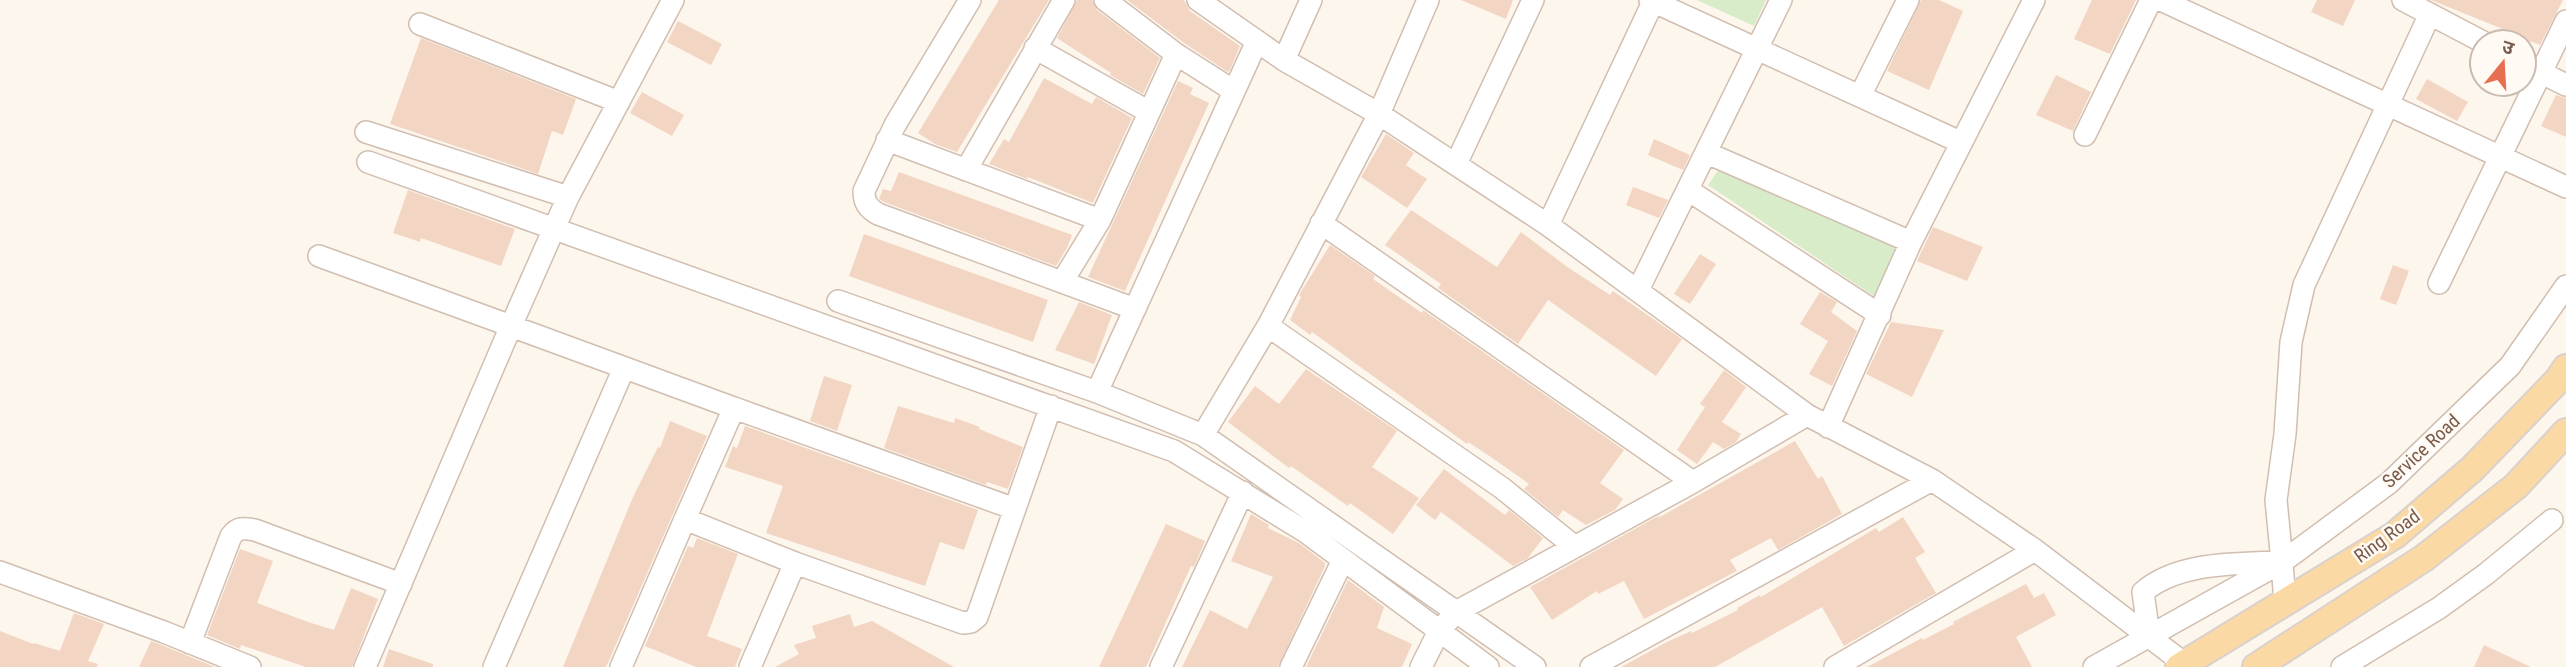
<svg xmlns="http://www.w3.org/2000/svg" width="2566" height="667" font-family="'Roboto Condensed','Noto Sans Devanagari',sans-serif">
<rect width="100%" height="100%" fill="#fdf6ec"/>
<!-- green -->
<path fill="#d8ecc9" d="M1697 0H1766L1754 26Z
M1721 166 1897 247 1875 297 1708 185Z"/>
<!-- building -->
<path fill="#f3d5c3" d="M999 0H1049L957 152 935 144 918 133Z
M1077 0H1092L1097 10 1160 58 1143 94 1110 75 1111 73 1057 38Z
M1127 0H1184L1190 11 1240 46 1230 70 1228 72 1184 43Z
M1461 0H1513L1506 19Z
M1921 0H1939L1963 11 1929 90 1887 71Z
M2092 0H2136L2110 54 2074 39Z
M2317 0H2355L2343 26 2311 12Z
M2431 0H2563L2540 45 2530 41 2528 46 2524 42 2513 40 2515 34Z
M678 21 722 44 711 65 667 42Z
M421 38 576 99 563 135 552 131 538 174 390 124Z
M2056 75 2091 92 2073 131 2036 115Z
M1044 78 1092 104 1096 97 1132 118 1093 203 1028 177 1027 179 989 164 1004 139 1009 142Z
M2427 79 2468 102 2457 121 2416 99Z
M1178 81 1193 88 1190 94 1209 103 1125 291 1088 277Z
M642 92 684 115 672 136 630 113Z
M2556 95 2566 98V137L2541 126Z
M1386 134 1414 153 1406 165 1427 179 1407 208 1361 177Z
M1654 139 1690 155 1683 170 1648 155Z
M899 172 1072 235 1067 248 1056 266 884 202 879 199 883 189 891 191Z
M1633 187 1668 200 1659 218 1626 205Z
M408 190 515 229 501 266 421 238 420 242 393 233Z
M1411 210 1497 267 1521 232 1566 266 1610 295 1613 291 1682 339 1656 376 1548 300 1518 344 1438 288 1441 284 1385 245Z
M1933 227 1983 247 1967 281 1917 261Z
M864 234 1048 300 1033 342 849 276Z
M1330 245 1375 276 1373 279 1422 313 1423 310 1624 450 1600 483 1623 499 1615 510 1586 525 1563 510 1558 517 1524 489 1529 484 1491 457 1468 442 1467 444 1312 332 1310 335 1290 320 1301 297 1299 295Z
M1700 254 1716 264 1690 304 1674 294Z
M2393 265 2409 271 2396 305 2380 299Z
M1820 292 1837 302 1831 312 1857 331 1832 386 1809 374 1828 341 1800 324Z
M1079 302 1112 315 1094 364 1055 350Z
M1891 322 1944 330 1912 397 1866 374Z
M1306 369 1397 431 1372 467 1419 498 1393 534 1350 503 1348 506 1291 466 1289 468 1228 422 1255 386 1279 404Z
M1724 370 1746 387 1722 422 1741 434 1736 442 1724 449 1713 442 1697 464 1677 450 1705 407 1700 404Z
M824 376 852 385 837 431 810 421Z
M898 406 954 423 955 418 980 427 979 429 1023 447 1008 489 987 482 986 485 884 448Z
M670 421 707 436 611 656 606 667H563L633 497 658 447 660 448Z
M745 426 978 510 964 550 940 542 925 586 766 533 783 486 725 467 733 446 737 448Z
M1795 441 1818 479 1822 476 1842 514 1778 550 1771 538 1730 560 1737 571 1644 619 1624 581 1598 594 1597 591 1552 620 1530 587 1660 515 1658 518Z
M1444 469 1505 515 1509 510 1543 538 1528 558 1513 566 1441 512 1435 520 1416 505Z
M1251 514 1269 525 1268 528 1299 543 1325 563V566L1278 667H1182L1210 610 1247 629 1273 577 1231 561Z
M1903 517 1925 552 1915 558 1936 593 1844 646 1822 607 1715 667H1621L1667 642 1691 631 1692 633 1738 610 1737 608 1760 595 1761 597 1876 528 1879 532Z
M1166 524 1205 541 1194 567 1191 566 1146 667H1099Z
M697 538 738 554 707 636 742 649 735 667H696L645 646 688 546 693 548Z
M240 549 273 561 257 603 308 622 334 630 351 588 378 599 352 667H306L241 645 240 649 207 635Z
M1348 580 1384 607 1377 628 1412 644 1402 667H1306Z
M2026 584 2034 598 2044 593 2056 615 2016 637 2032 667H1867L1922 638 1923 640 1954 624 1953 622Z
M74 613 104 624 88 661 98 664 97 667H0V631L33 644 34 643 60 651Z
M850 614 854 627 872 621 954 667H775L799 654 794 645 816 638 812 626Z
M151 641 159 644 215 667H139Z
M2484 645 2531 667H2474Z
M389 649 433 664V667H383Z"/>
<g fill="none" stroke-linecap="round" stroke-linejoin="round">
<defs>
<path id="minor" d="M970 0 895 125 864 191C864 203 868 208 878 214L1135 309
M1105 0 1176 54 1234 91
M1198 0 1284 60 1379 114 1548 225 1807 415 1932 480 2035 550 2185 664
M1650 0 1960 142
M2161 0 2566 187
M2403 0 2483 42
M420 24 619 102
M1035 48 1149 112
M1284 60 1311 0
M2524 64 2566 85
M1860 96 1908 0
M366 132 568 197
M2085 135 2151 0
M887 140 1100 220
M1707 153 1911 242
M368 162 1174 451 1306 532 1488 667
M1456 164 1533 0
M966 170 1064 0
M1688 190 1880 315
M1321 223 1693 482
M1548 225 1653 2
M319 256 511 326 568 197 673 0
M1062 282 1100 220 1176 54
M2439 283 2566 21
M1638 290 1781 0
M838 301 1097 392 1203 435 1535 667
M1268 326 1502 488 1575 547
M1097 392 1257 41
M1828 427 1911 242 2034 0
M1203 435 1268 326 1379 114 1428 0
M685 519 734 408 1015 509
M0 572 164 632 250 667
M2285 604 2282 562 2389 483 2510 366 2566 286
M2149 636 2143 592C2178 562 2234 564 2279 562
M190 643 231 536C238 527 243 528 255 530L401 584
M365 667 511 326 734 408
M494 667 624 368
M621 667 685 519 795 563
M750 667 795 563 963 623 971 622 977 617 1051 406
M1161 667 1243 492
M1291 667 1343 560
M1421 667 1439 631 1456 612 1693 482 1807 415
M1591 667 1932 480
M1835 667 2035 550
M2094 667 2282 562 2276 500 2285 434 2291 342 2304 285 2430 14
M2342 667 2439 608 2486 574 2552 520"/>
<path id="major" d="M2179 667 2395 535 2472 469 2558 380 2566 368
M2256 667 2424 558 2516 486 2566 432"/>
</defs>
<!-- minor casing -->
<use href="#minor" stroke="#d1beb0" stroke-width="24"/>
<!-- major casing -->
<use href="#major" stroke="#dad1cd" stroke-width="30"/>
<!-- minor -->
<use href="#minor" stroke="#fff" stroke-width="21"/>
<!-- major -->
<use href="#major" stroke="#fbd9a5" stroke-width="26"/>
</g>
<g text-anchor="middle" dominant-baseline="central" stroke-width="5" stroke-linejoin="round" paint-order="stroke">
<!-- street labels -->
<g font-size="19" fill="#7a5c4d" stroke="#fffaf3">
<text transform="translate(2421 451) rotate(-43)">Service Road</text>
<text transform="translate(2387 536) rotate(-36)">Ring Road</text>
</g>
</g>
<!-- north arrow -->
<g transform="translate(2503 63) rotate(18)"><circle r="33" fill="#fffaf3" stroke="#cabbb1" stroke-width="2"/>
<path d="M0-5L12 26L0 18L-12 26Z" fill="#e76f51"/>
<text y="-10" font-size="19" font-weight="bold" text-anchor="middle" fill="#7a5c4d">उ</text>
</g>
</svg>
